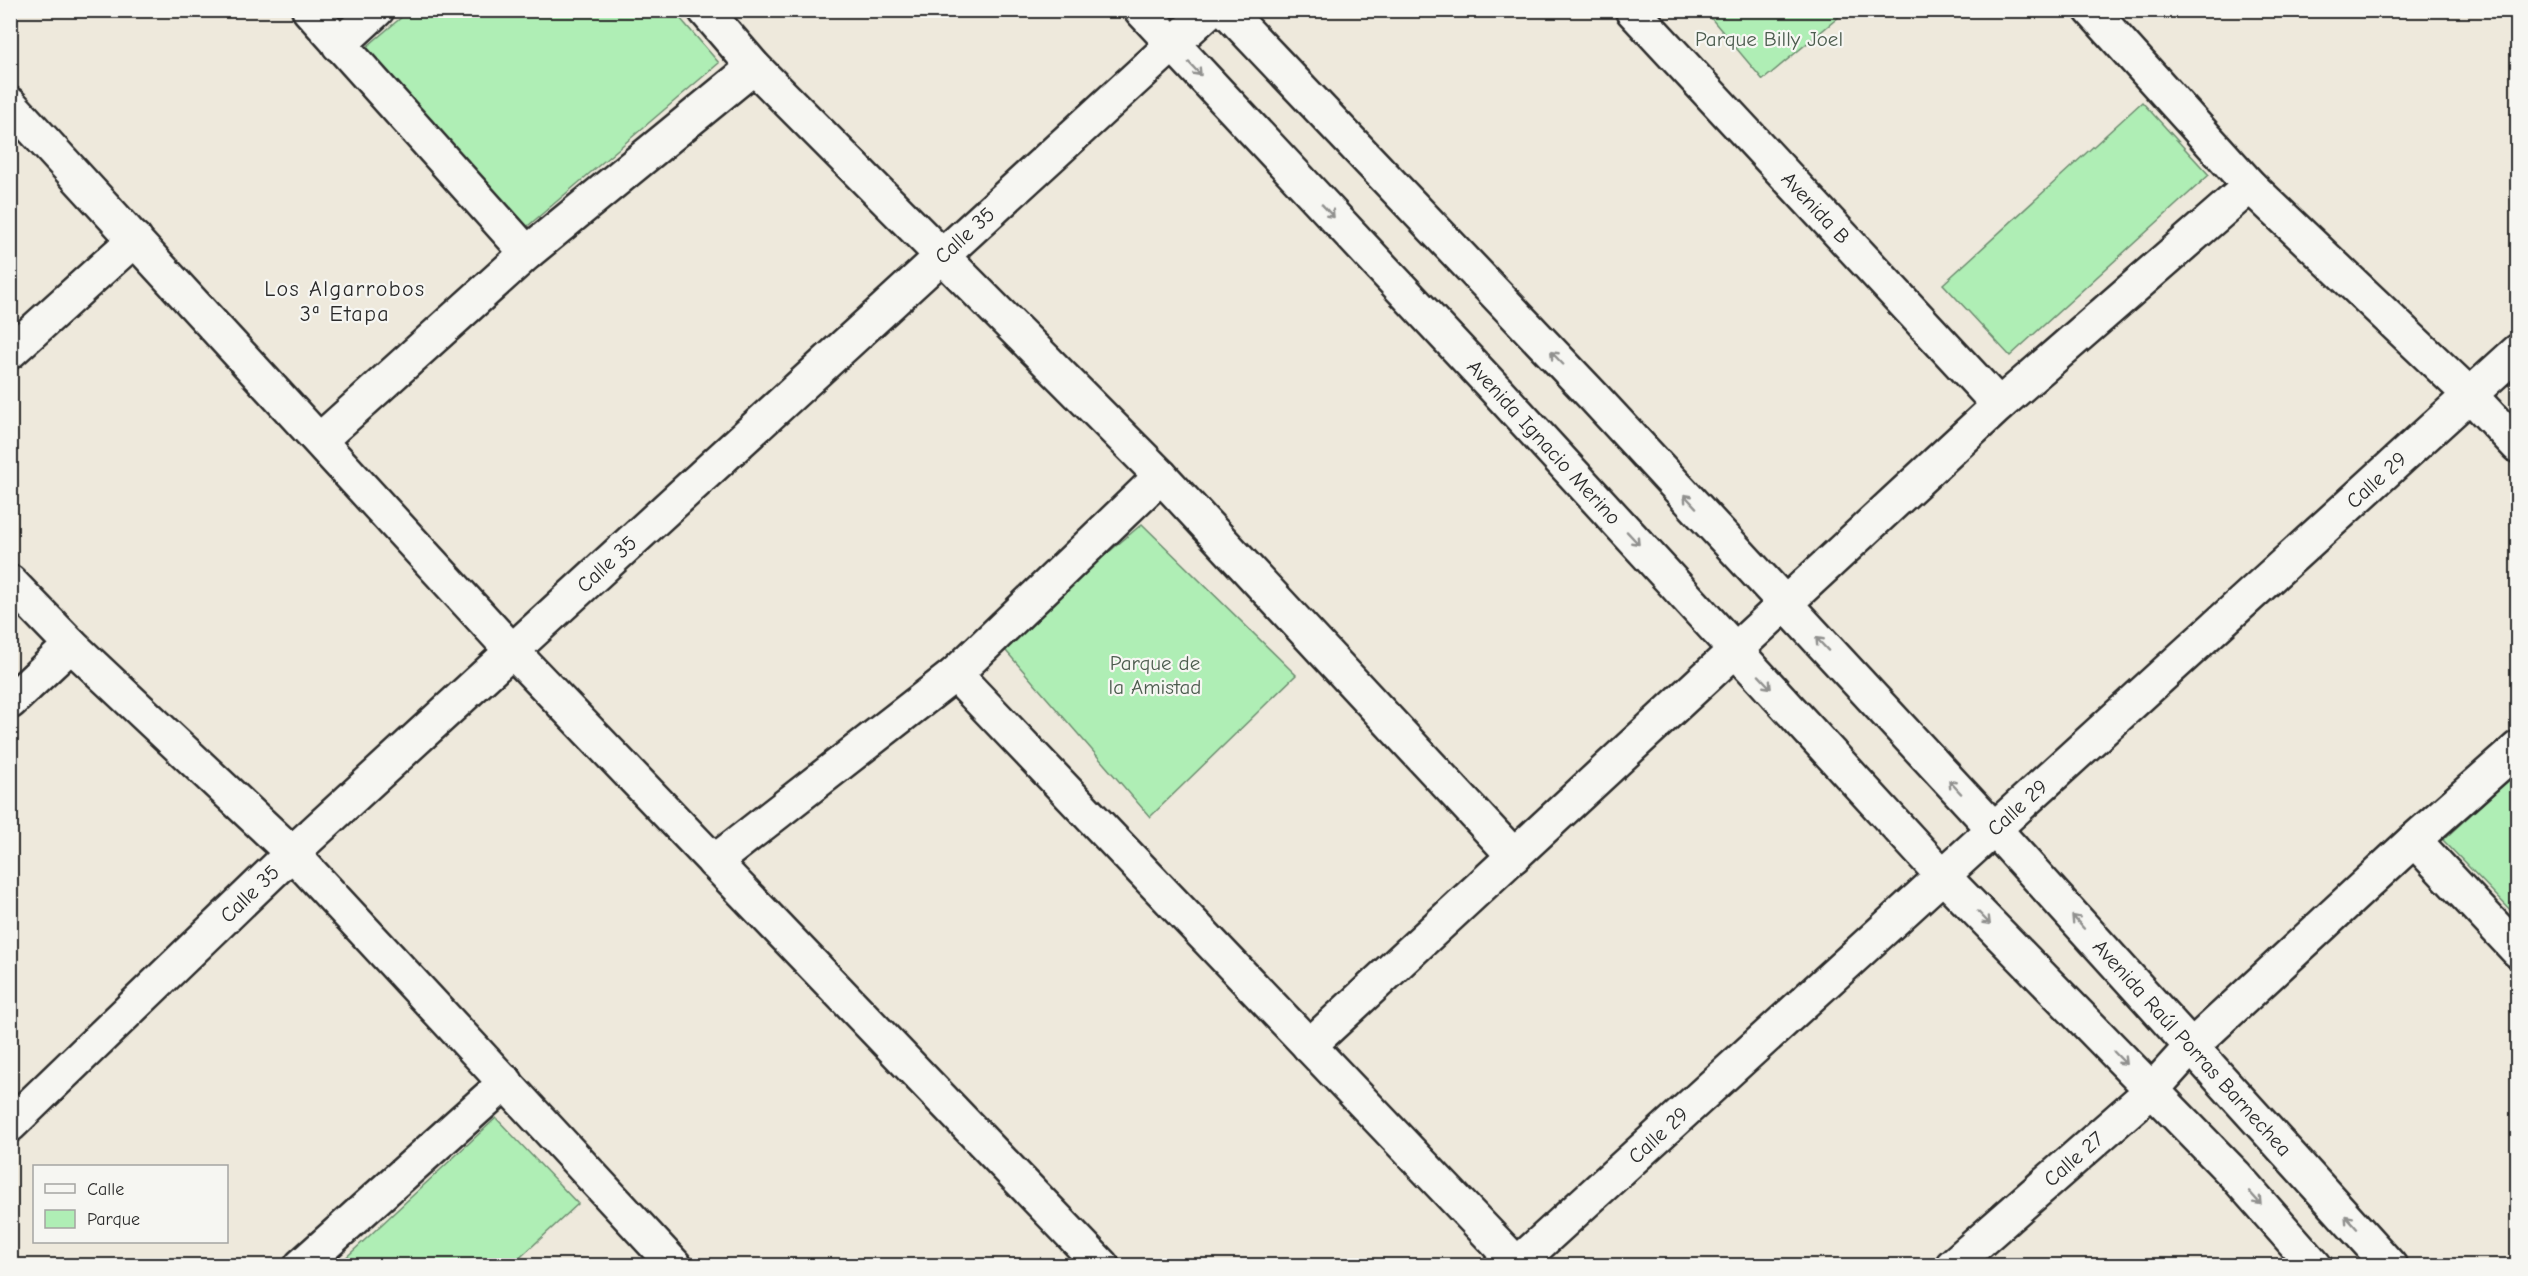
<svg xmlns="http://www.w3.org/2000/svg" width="2528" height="1276" font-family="'Comic Neue',sans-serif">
<rect width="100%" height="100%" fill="#eee9dc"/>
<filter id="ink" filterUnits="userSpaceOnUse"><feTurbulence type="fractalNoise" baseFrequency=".0167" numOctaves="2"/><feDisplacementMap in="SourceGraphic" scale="12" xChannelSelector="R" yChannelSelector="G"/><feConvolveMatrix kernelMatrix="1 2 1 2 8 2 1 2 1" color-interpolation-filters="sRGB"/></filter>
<g filter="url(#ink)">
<!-- green -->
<path fill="#afeeb5" stroke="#6d8c70" stroke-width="1.5" d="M673 10 719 63 522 231 364 49 409 11Z
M1705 11H1846L1763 80Z
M2142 102 2209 175 2010 356 1943 284Z
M1142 524 1296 675 1150 817 1000 644Z
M2517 772 2518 917H2517L2443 840Z
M496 1118 578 1204 512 1265H338Z"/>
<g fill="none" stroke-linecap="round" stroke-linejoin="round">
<defs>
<g id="street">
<path d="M309 10 527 253"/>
<path d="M705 10 754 67 1161 476 1514 856"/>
<path id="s1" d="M1632 10 1999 405"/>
<path d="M2091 10 2250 186 2471 396 2518 446"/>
<path d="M339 45 377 10"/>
<path d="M10 104 513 652 1102 1266"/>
<path d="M10 352 135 239"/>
<path d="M320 440 527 253 754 67"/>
<path d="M10 582 71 645 292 853 675 1266"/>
<path d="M955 674 1519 1266"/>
<path d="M10 702 71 645"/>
<path d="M2414 840 2518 951"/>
<path d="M714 862 955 674 1161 476"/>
<path d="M1309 1046 1999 405 2250 186"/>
<path id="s2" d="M10 1125 292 853 1210 10"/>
<path d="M301 1266 506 1082"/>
<path id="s3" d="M1515 1266 2518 351"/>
<path id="s4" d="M1952 1266 2152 1090 2191 1047 2414 840 2518 748"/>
</g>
<g id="secondary">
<path id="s5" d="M1141 10 1499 393 1943 876 2235 1175 2315 1266"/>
<path id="s6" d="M1226 10 1592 395 1995 830 2390 1266"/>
</g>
</defs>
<!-- street casing -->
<use href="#street" stroke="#2b2b2b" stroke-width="38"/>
<!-- secondary casing -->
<use href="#secondary" stroke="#2b2b2b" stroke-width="38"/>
<!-- street -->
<use href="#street" stroke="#f6f6f2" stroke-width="33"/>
<!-- secondary -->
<use href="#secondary" stroke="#f6f6f2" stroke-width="33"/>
</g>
<!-- one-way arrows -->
<defs><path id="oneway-shaft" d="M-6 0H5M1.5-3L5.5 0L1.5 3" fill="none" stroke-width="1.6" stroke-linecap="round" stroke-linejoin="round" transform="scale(1.5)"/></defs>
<g stroke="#90908e">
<use href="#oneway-shaft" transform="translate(1195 69) rotate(47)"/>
<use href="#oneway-shaft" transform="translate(1328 211) rotate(47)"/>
<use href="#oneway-shaft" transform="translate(1557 358) rotate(-134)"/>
<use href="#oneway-shaft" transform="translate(1690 501) rotate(-133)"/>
<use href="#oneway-shaft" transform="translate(1633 538) rotate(47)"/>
<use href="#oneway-shaft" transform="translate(1822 644) rotate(-133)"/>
<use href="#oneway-shaft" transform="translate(1765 682) rotate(47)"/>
<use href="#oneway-shaft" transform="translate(1955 787) rotate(-133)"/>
<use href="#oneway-shaft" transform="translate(1984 918) rotate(46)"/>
<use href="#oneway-shaft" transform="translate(2078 922) rotate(-132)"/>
<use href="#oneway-shaft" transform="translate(2120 1058) rotate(46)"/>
<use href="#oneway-shaft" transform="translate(2255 1198) rotate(48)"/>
<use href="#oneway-shaft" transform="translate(2351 1222) rotate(-132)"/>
</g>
</g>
<g text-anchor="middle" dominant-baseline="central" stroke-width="4.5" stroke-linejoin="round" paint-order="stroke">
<!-- park labels -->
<g font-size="21" fill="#4c5c4e" stroke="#f6f6f2">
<text x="1769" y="39">Parque Billy Joel</text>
<text x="1155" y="663">Parque de<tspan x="1155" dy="24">la Amistad</tspan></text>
</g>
<!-- street labels -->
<g font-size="21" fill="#2b2b2b" stroke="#f6f6f2">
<text stroke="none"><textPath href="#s1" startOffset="270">Avenida B</textPath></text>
<text stroke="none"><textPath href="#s2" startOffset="1305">Calle 35</textPath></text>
<text stroke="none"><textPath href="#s5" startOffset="591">Avenida Ignacio Merino</textPath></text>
<text stroke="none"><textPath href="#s3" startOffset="1166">Calle 29</textPath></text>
<text stroke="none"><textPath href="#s2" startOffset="819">Calle 35</textPath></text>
<text stroke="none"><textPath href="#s3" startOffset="680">Calle 29</textPath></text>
<text stroke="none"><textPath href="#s2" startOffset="333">Calle 35</textPath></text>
<text stroke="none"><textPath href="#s6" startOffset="1418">Avenida Raúl Porras Barnechea</textPath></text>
<text stroke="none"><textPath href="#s3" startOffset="194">Calle 29</textPath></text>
<text stroke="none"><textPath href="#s4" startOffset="162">Calle 27</textPath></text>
</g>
<!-- neighbourhood labels -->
<g font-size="22" letter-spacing="1.5" fill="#2b2b2b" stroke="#f6f6f2">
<text x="345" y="289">Los Algarrobos<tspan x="345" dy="25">3ª Etapa</tspan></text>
</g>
</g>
<!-- margin -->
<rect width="2528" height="1276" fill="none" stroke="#f6f6f2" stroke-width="36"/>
<rect x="18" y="18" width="2492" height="1240" fill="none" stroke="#2b2b2b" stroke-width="2" filter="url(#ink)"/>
<!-- legend -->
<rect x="33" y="1165" width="195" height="78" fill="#f6f6f2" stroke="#a5a5a2" stroke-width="1.5"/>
<rect x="45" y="1184" width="30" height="9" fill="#f6f6f2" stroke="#a5a5a2" stroke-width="1.5"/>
<text x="87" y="1195" font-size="18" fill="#2b2b2b">Calle</text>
<rect x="45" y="1210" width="30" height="18" fill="#afeeb5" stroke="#a5a5a2" stroke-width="1.5"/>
<text x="87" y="1225" font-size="18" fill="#2b2b2b">Parque</text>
</svg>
